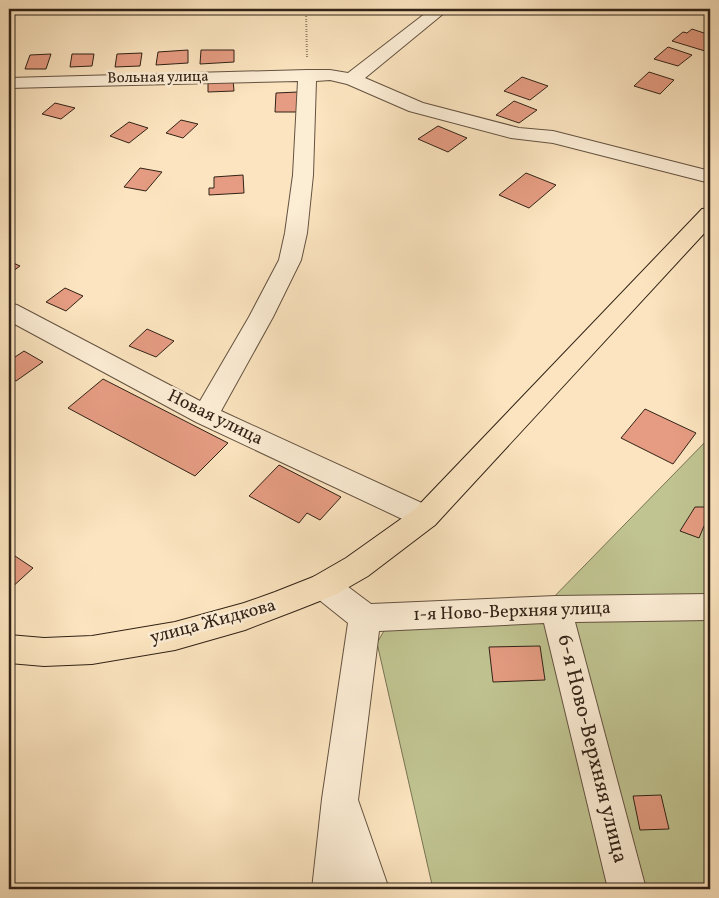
<svg xmlns="http://www.w3.org/2000/svg" width="719" height="898" font-family="Vollkorn,serif">
<rect width="100%" height="100%" fill="#fbe4bf"/>
<filter id="stains"><feTurbulence type="fractalNoise" baseFrequency=".004" numOctaves="4"/><feColorMatrix values="0 0 0 0 .2 0 0 0 0 .09 0 0 0 0 .02 0 0 0 .5 -.17"/></filter>
<radialGradient id="worn" r=".72"><stop offset=".6" stop-color="#630" stop-opacity="0"/><stop offset="1" stop-color="#630" stop-opacity=".3"/></radialGradient>
<!-- green -->
<path fill="#c0c491" stroke="#787354" d="M710 437V889H433L377 643 393 615 545 606Z"/>
<!-- building -->
<path fill="#e59c82" stroke="#312216" d="M692 29 710 35V47L705 51 672 41 683 32 687 33Z
M668 47 692 55 678 66 654 59Z
M188 50V63L156 65 158 52Z
M201 50H234V62L200 64Z
M142 53 140 66 115 67 117 54Z
M51 54 46 69H25L30 55Z
M72 54H94L92 66 70 67Z
M649 72 674 80 660 94 634 86Z
M522 77 548 86 530 100 504 91Z
M233 79 234 91 208 92V81Z
M298 92 297 112H275L276 93Z
M514 101 537 110 519 123 496 115Z
M55 103 75 108 61 119 42 114Z
M181 120 198 124 183 138 166 133Z
M129 122 148 128 129 143 110 136Z
M438 126 467 138 448 152 418 139Z
M140 168 162 172 146 191 124 187Z
M526 173 556 185 529 208 499 195Z
M243 175 244 193 209 195V188H214V177Z
M9 261 20 266 9 274Z
M65 288 83 296 66 311 46 302Z
M147 329 174 341 156 357 129 346Z
M24 351 43 362 16 381 9 376V361Z
M103 379 228 443 195 476 68 408Z
M645 409 696 433 673 464 621 438Z
M279 465 341 497 320 520 307 513 299 523 249 496Z
M695 507H710V526H704L699 538 680 531Z
M9 552 33 568 9 590Z
M540 646 545 680 493 682 489 647Z
M661 795 669 829 640 830 633 796Z"/>
<g fill="none" stroke-linecap="round" stroke-linejoin="round">
<defs>
<path id="minor" d="M431 9H449L365 78 423 103 519 128 553 131 710 171V183L553 143 511 138 409 111 347 84 330 80 316 81 313 175 307 233 301 260 273 317 221 411 435 509 440 517 435 525 425 529 415 525 196 422 9 321V303L17 305 200 401 249 317 279 260 285 233 293 175 298 81 9 88V78L307 70H330L348 73Z
M324 573 335 577 371 604 556 596 710 594V620L575 622 646 889H608L544 623 379 631 358 800 389 889H312L322 799 348 623 313 595 309 586 313 577Z"/>
<path id="major" d="M710 208V227L435 525 368 576 335 595 297 610 245 630 175 650 92 664 44 666 9 663V635L44 638 92 636 175 622 244 603 275 592 313 577 346 558 415 509 702 209Z"/>
</defs>
<!-- minor casing -->
<use href="#minor" stroke="#645240" stroke-width="2"/>
<!-- major casing -->
<use href="#major" stroke="#312216" stroke-width="2"/>
<!-- path -->
<path stroke="#312216" stroke-width="2" stroke-dasharray="0.5 2" stroke-linecap="butt" d="M306 9 307 58"/>
<!-- minor -->
<use href="#minor" fill="#fcedd5" fill-rule="evenodd"/>
<!-- major -->
<use href="#major" fill="#fbe4bf" fill-rule="evenodd"/>
</g>
<g text-anchor="middle" dominant-baseline="central" stroke-width="5" stroke-linejoin="round" paint-order="stroke">
<!-- far-street labels -->
<g font-size="15" fill="#312216" stroke="#fcedd5">
<text transform="translate(158 78) rotate(-1)">Вольная улица</text>
</g>
<!-- street labels -->
<g font-size="18" fill="#312216" stroke="#fcedd5">
<text transform="translate(215 418) rotate(26)">Новая улица</text>
<text transform="translate(512 612) rotate(-2)">1-я Ново-Верхняя улица</text>
<text transform="translate(213 622) rotate(-15)">улица Жидкова</text>
</g>
<!-- near-street labels -->
<g font-size="21" fill="#312216" stroke="#fcedd5">
<text transform="translate(592 749) rotate(76)">6-я Ново-Верхняя улица</text>
</g>
</g>
<!-- margin -->
<rect width="719" height="898" fill="none" stroke="#fbe4bf" stroke-width="30"/>
<rect x="10" y="10" width="699" height="878" fill="none" stroke="#312216" stroke-width="2.5"/>
<rect x="15" y="15" width="689" height="868" fill="none" stroke="#312216"/>
<rect width="100%" height="100%" filter="url(#stains)"/>
<rect width="100%" height="100%" fill="url(#worn)"/>
</svg>
